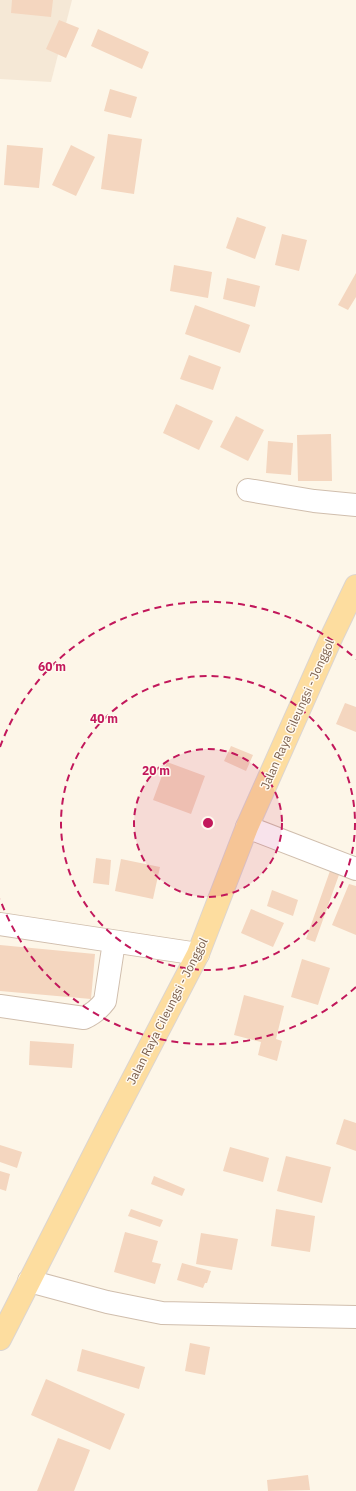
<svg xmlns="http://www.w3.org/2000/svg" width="356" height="1491" font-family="'IBM Plex Sans',sans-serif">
<rect width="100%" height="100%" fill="#fdf6e8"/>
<!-- residential -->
<path fill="#f5e8d6" d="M0 0H72L51 82 0 79Z"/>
<!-- building -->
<path fill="#f4d6bf" d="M12 0H53L51 17 11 13Z
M59 20 79 28 66 58 46 49Z
M98 29 149 52 142 69 91 46Z
M110 89 137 97 131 118 104 111Z
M108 134 142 139 134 194 101 189Z
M7 145 43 148 39 188 4 185Z
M71 145 95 157 76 196 52 185Z
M237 217 266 227 255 259 226 248Z
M282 234 307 240 299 271 275 265Z
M174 265 212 272 208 298 170 291Z
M356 273V297L348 310 338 305Z
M227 278 260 286 255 307 223 299Z
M195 305 250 325 240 353 185 334Z
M189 355 221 367 213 390 180 379Z
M176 404 213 421 199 450 163 433Z
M236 416 264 430 248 461 220 447Z
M331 434 332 481H298L297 435Z
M268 441 293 443 291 475 266 473Z
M345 703 356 707V732L336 724Z
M231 746 253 755 246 771 224 761Z
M167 762 205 776 191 814 153 800Z
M96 858 111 860 109 885 93 883Z
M121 859 160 867 153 899 115 891Z
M331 868 340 872 315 942 306 939Z
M349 884 356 886V935L332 925Z
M272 890 298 900 293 916 267 906Z
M251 909 284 923 273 947 241 933Z
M0 945 95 954 91 999 0 991Z
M302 959 330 968 318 1005 291 997Z
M244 995 284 1006 276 1039 282 1041 277 1061 258 1055 261 1042 234 1035Z
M30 1041 74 1044 72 1068 29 1065Z
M344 1119 356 1123V1151L336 1144Z
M0 1145 22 1152 17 1168 0 1162Z
M230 1147 269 1158 263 1182 223 1171Z
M286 1156 331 1167 322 1203 277 1191Z
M0 1171 10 1174 6 1191 0 1189Z
M154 1176 185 1189 182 1196 151 1184Z
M131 1209 163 1220 160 1227 128 1216Z
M276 1209 315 1216 310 1252 271 1246Z
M125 1232 158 1241 152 1262 161 1264 155 1284 114 1272Z
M201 1233 238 1239 232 1270 196 1264Z
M182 1263 211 1271 207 1283H205L203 1288 177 1280Z
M190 1343 210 1347 205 1375 185 1371Z
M82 1349 145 1367 139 1389 77 1371Z
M46 1379 125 1414 110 1450 31 1415Z
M58 1438 90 1450 74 1491H37Z
M308 1475 310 1490 268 1491 267 1480Z"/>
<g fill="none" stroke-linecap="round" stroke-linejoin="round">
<defs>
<path id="minor" d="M248 490 314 501 356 505
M247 827 356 869
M0 924 198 954
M0 1006 84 1018C93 1014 99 1009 105 1001L114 942
M29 1281 107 1302 162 1313 356 1317"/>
<path id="major" d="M0 1339 110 1123 198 954 247 827 332 636 356 586"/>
</defs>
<!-- minor casing -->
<use href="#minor" stroke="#d0bead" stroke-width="24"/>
<!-- major casing -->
<use href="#major" stroke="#dcd5d0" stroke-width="24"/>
<!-- minor -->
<use href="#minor" stroke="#fff" stroke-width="22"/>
<!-- major -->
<use href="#major" stroke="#fddd9f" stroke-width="22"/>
</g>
<!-- distance rings -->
<circle cx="208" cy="823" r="74" fill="#c2185b" fill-opacity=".12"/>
<g fill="none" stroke="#c2185b" stroke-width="2" stroke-dasharray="7 5">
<circle cx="208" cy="823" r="74"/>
<circle cx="208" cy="823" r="147"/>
<path d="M356 987A221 221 0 0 1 0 899M0 747A221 221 0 0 1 356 659"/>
</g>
<g text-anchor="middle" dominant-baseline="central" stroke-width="3" stroke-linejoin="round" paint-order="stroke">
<!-- street labels -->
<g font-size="12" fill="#795d4b" stroke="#fff9ef">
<text transform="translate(297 714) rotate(-66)">Jalan Raya Cileungsi - Jonggol</text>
<text transform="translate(167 1011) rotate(-63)">Jalan Raya Cileungsi - Jonggol</text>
</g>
</g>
<circle cx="208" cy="823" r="6" fill="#c2185b" stroke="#fff9ef" stroke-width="2"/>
<g font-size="12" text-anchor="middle" font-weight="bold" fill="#c2185b" stroke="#fff9ef" stroke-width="3" stroke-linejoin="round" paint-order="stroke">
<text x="52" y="671">60 m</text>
<text x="104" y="723">40 m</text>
<text x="156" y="775">20 m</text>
</g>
</svg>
